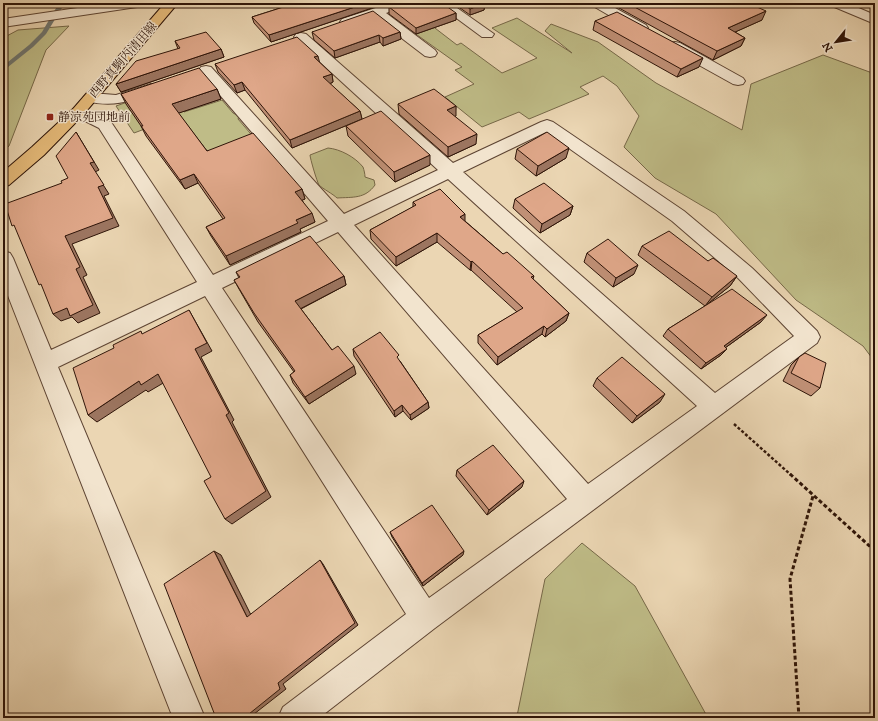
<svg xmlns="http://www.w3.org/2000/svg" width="878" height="721" font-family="'IM FELL DW Pica','Noto Serif JP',serif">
<rect width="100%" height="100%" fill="#ebd6b3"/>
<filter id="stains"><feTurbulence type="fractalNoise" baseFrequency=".005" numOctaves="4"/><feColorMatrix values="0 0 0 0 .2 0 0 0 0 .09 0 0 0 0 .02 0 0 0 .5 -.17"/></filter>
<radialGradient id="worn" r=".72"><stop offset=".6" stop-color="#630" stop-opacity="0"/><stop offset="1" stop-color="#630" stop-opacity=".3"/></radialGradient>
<!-- green -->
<path fill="#bfbc87" stroke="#766848" d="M517 18 572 53 545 31 551 24 598 42 656 83 742 130 751 84 823 55 875 74V362L863 346 796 300 716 214 655 178 624 147 639 116 617 86 603 76 580 87 589 94 529 119 519 112 482 127 445 97 474 84 455 70 462 67 413 32 431 25 457 45 461 43 502 73 537 58 492 28Z
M69 26 46 50 9 146 3 151V38L18 30Z
M193 79 174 97 184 112 222 100 233 113 239 116 238 119 256 140 211 152 206 150 174 118 134 133 116 106Z
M328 148C340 149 355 157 363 167 364 170 365 174 365 177L374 180 375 185C365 199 353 197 337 198 333 194 323 189 319 185 317 182 310 158 310 155Z
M582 543 635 586 708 718H513L517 716 545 579Z"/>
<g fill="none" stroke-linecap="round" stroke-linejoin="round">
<!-- stream -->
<path fill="#6f7670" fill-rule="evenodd" d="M59 3H65L46 34 33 47 3 71V66L29 45 42 32Z"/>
<defs>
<path id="minor" d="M111 3H143L141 6 137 7 3 27V19Z
M391 3H409L407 6 386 13 435 50 437 53 435 56 430 57 425 56 374 17 347 26 342 25 340 22 342 19Z
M436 3H450L494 34 492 37H482Z
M591 3H606L646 25 648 28 646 31H636L593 6Z
M830 3H847L875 15V24L832 6Z
M301 33 306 34 453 163 541 122 547 120 553 122 684 211 752 268 817 331 820 337 817 343 435 628 319 718H278L283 707 406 614 205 296 58 367 205 718H173L3 283V251L10 253 13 258 51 350 197 282 99 128 73 115 70 112 73 109 78 107 111 122 213 275 328 221 201 73 199 70 201 67 206 66 211 67 344 214 438 170 296 40 294 37 296 34ZM546 132 672 221 738 278 794 336 715 393 463 172ZM448 179 697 406 588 484 354 225ZM338 232 567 499 429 598 222 288Z
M675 42 680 43 743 78 745 81 743 84 738 85 733 84 670 49 668 46 670 43Z
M151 84 156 85 158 88 156 91C130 101 115 108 86 101L83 98 86 95 91 93 116 95Z"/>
<path id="major" d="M165 3H178L83 115 44 155 9 185 3 187V172L32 147 73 109Z"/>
</defs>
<!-- minor casing -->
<use href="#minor" stroke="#5d4433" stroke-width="2"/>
<!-- major casing -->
<use href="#major" stroke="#2e1408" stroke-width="2"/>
<!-- path-far1 -->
<path stroke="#2e1408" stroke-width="2.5" stroke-dasharray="3 2" stroke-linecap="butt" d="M734 424 791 475"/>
<!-- path -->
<path stroke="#2e1408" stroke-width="3" stroke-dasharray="4 2.5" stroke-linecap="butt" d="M790 474 875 551
M799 718 790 579 813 496"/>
<!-- minor -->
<use href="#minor" fill="#f2e4ce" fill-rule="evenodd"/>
<!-- major -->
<use href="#major" fill="#e6bb7a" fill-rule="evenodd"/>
</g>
<!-- wall -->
<path fill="#c09076" stroke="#2e1408" d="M296 3H387L271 42 254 23 252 17Z
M453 3H485L484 10 470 15Z
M610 3H748L762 20 735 32 745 38 741 46 713 60Z
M389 7 456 13V20L416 34 389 14Z
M595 21 699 67 677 77 593 30Z
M312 32H400L401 39 383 46 380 42 335 58 314 40Z
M175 41 221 49 224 57 121 92 116 84 178 49Z
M319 62 332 74 333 82 330 84 360 111 362 119 292 148 245 90 237 93 218 72 215 64Z
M217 89 221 99 178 113 207 151 302 189 305 199 302 200 315 222 300 229 301 232 230 265 211 236 206 227 223 219 198 183 185 189 146 136 141 126 126 104 121 94Z
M398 104 456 106 455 116 476 144 448 157 399 114Z
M346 126 430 165 395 182 348 136Z
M517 149 566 158 536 176 515 159Z
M515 199 573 206 570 215 540 233 513 208Z
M413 202 465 221 503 254 534 276 533 279 569 313 566 321 545 337 542 334 497 365 478 343V335L517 312 471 270H470L437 242 396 266 371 239 370 230 413 207Z
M642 246 708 261 737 276 730 286 705 306 761 322 725 348 727 349 721 355 701 369 663 336 668 329 705 306 638 255Z
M587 253 634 274 613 287 584 262Z
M236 272 344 276 346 285 301 309 332 350 356 374 309 404 293 383 290 375 294 372 258 322 239 289 234 280 239 278Z
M353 349 400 361 428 402 429 408 411 420 403 411 395 417 354 356Z
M799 357 820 388 811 396 783 381 791 365Z
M597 378 660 402 632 423 593 386Z
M457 470 522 487 487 515 456 476Z
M390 532 463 555 423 586 392 537Z"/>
<!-- shaded-wall -->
<path fill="#9c7560" stroke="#2e1408" d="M367 3H387L271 42 269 35Z
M485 3 484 10 470 15V9Z
M766 11 762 20 724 37 728 28Z
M456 13V20L416 34V28Z
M400 32 401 39 383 46V38Z
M379 35 380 42 335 58 334 51Z
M745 38 741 46 713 60 717 51Z
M221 49 224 57 121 92 116 84Z
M318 56 320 64 314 57Z
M703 58 699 67 677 77 681 69Z
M332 74 333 82 325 86 323 77Z
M242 82 245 90 237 93 234 85Z
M217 89 221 99 176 114 172 104Z
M456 106V116L447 120V110Z
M360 111 362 119 292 148 290 140Z
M76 132 99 170 95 172 109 194 104 196 119 226 72 244 87 275 83 277 100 313 78 323 72 317 61 321 53 314 76 269 65 236 98 187 90 163Z
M477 134 476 144 448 157V147Z
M569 148 566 158 536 176 538 166Z
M430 155V165L395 182 394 172Z
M194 174 198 183 185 189 180 180Z
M302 189 305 199 298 202 295 192Z
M573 206 570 215 540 233 542 224Z
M312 213 315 222 300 229 301 232 230 265 226 256 296 220Z
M465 214V223L460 217Z
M437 233V242L396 266V257Z
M472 261 471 270H470L471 262Z
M638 265 634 274 613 287 616 278Z
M344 276 346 285 298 310 295 301Z
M737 276 730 286 705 306 712 297Z
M189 310 194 319 212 351 201 357 234 420 232 422 271 497 232 524 225 519 226 415 195 349Z
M569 313 566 321 545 337 547 329Z
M767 315 761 322 718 353 724 346Z
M544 326 542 334 497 365 498 357Z
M727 349 721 355 701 369 706 363Z
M354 366 356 374 309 404 305 397Z
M158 374 165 382 148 392 146 390 97 422 88 415 139 381Z
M665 394 660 402 632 423 637 416Z
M428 402 429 408 411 420 410 415Z
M402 405 403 411 395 417 394 411Z
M524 481 522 487 487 515 489 510Z
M214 551 221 555 253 619 247 617Z
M464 551 463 555 423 586 422 583Z
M320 560 323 564 358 625 283 684 286 689 249 718H244L278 683Z"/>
<!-- building -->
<path fill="#dfa789" stroke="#2e1408" d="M296 3H367L269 35 252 17Z
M401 3H442L456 13 416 28 389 7Z
M462 3H485L470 9Z
M627 3H748L766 11 728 28 745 38 717 51Z
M373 11 400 32 383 38 379 35 334 51 312 32Z
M617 12 703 58 681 69 595 21Z
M206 32 221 49 116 84 136 61 180 48 175 41Z
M297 37 318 56 314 57 332 74 323 77 360 111 290 140 242 82 234 85 215 64Z
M199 68 217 89 172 104 207 151 253 133 302 189 295 192 312 213 296 220 298 223 226 256 206 227 225 218 194 174 180 180 141 126H143L121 94Z
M434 89 456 106 447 110 477 134 448 147 398 104Z
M381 111 430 155 394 172 346 126Z
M76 132 94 162 90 163 104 185 98 187 113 218 65 236 80 267 76 269 93 305 70 316 67 308 53 314 41 284 39 285 14 225 12 226 5 204 62 183 61 181 68 178 56 156Z
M547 132 569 148 538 166 517 149Z
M544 183 573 206 542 224 515 199Z
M440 189 465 214 460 217 503 254 507 252 534 276 531 277 569 313 547 329 544 326 498 357 478 335 523 308 472 261 471 262 437 233 396 257 370 230 416 205 413 202Z
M669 231 708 261 713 258 737 276 712 297 642 246Z
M310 236 344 276 295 301 332 350 338 346 354 366 305 397 290 375 295 371 254 313 234 280 240 277 236 272Z
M608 239 638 265 616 278 587 253Z
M732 289 767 315 724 346 727 349 706 363 668 329Z
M189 310 207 343 195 349 229 413 226 415 266 491 225 519 204 481 211 477 158 374 141 385 139 381 88 415 73 368 114 348 113 345 141 331 142 334Z
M380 332 399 355 397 357 428 402 410 415 402 405 394 411 353 349Z
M805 353 826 363 820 388 791 373 799 357Z
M622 357 665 394 637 416 597 378Z
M493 445 524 481 489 510 457 470Z
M432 505 464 551 422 583 390 532Z
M214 551 247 617 320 560 355 623 278 683 280 689 244 718H216L164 584Z"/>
<!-- markers -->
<rect fill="#8f2418" stroke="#f2e4ce" stroke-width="1.5" x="46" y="113" width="8" height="8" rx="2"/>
<g text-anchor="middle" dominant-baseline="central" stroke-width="3" stroke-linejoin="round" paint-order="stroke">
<!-- far-street labels -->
<g font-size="12" fill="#2e1408" stroke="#f2e4ce">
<text transform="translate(123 60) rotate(-49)">西野真駒内清田線</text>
</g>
<!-- far-poi labels -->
<g font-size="12" fill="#2e1408" stroke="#f2e4ce" text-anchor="start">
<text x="58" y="117">静涼苑団地前</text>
</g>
</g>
<!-- margin -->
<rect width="878" height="721" fill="none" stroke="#ebd6b3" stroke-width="16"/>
<rect x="4" y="4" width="870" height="713" fill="none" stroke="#2e1408" stroke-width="2"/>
<rect x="8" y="8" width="862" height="705" fill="none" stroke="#2e1408"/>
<!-- north arrow -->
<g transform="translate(836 42) rotate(240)" stroke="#f2e4ce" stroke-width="3" paint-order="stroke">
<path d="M0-3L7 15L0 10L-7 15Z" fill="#2e1408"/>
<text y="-6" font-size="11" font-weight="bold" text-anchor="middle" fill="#2e1408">N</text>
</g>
<rect width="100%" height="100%" filter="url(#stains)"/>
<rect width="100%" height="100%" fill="url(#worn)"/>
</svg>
